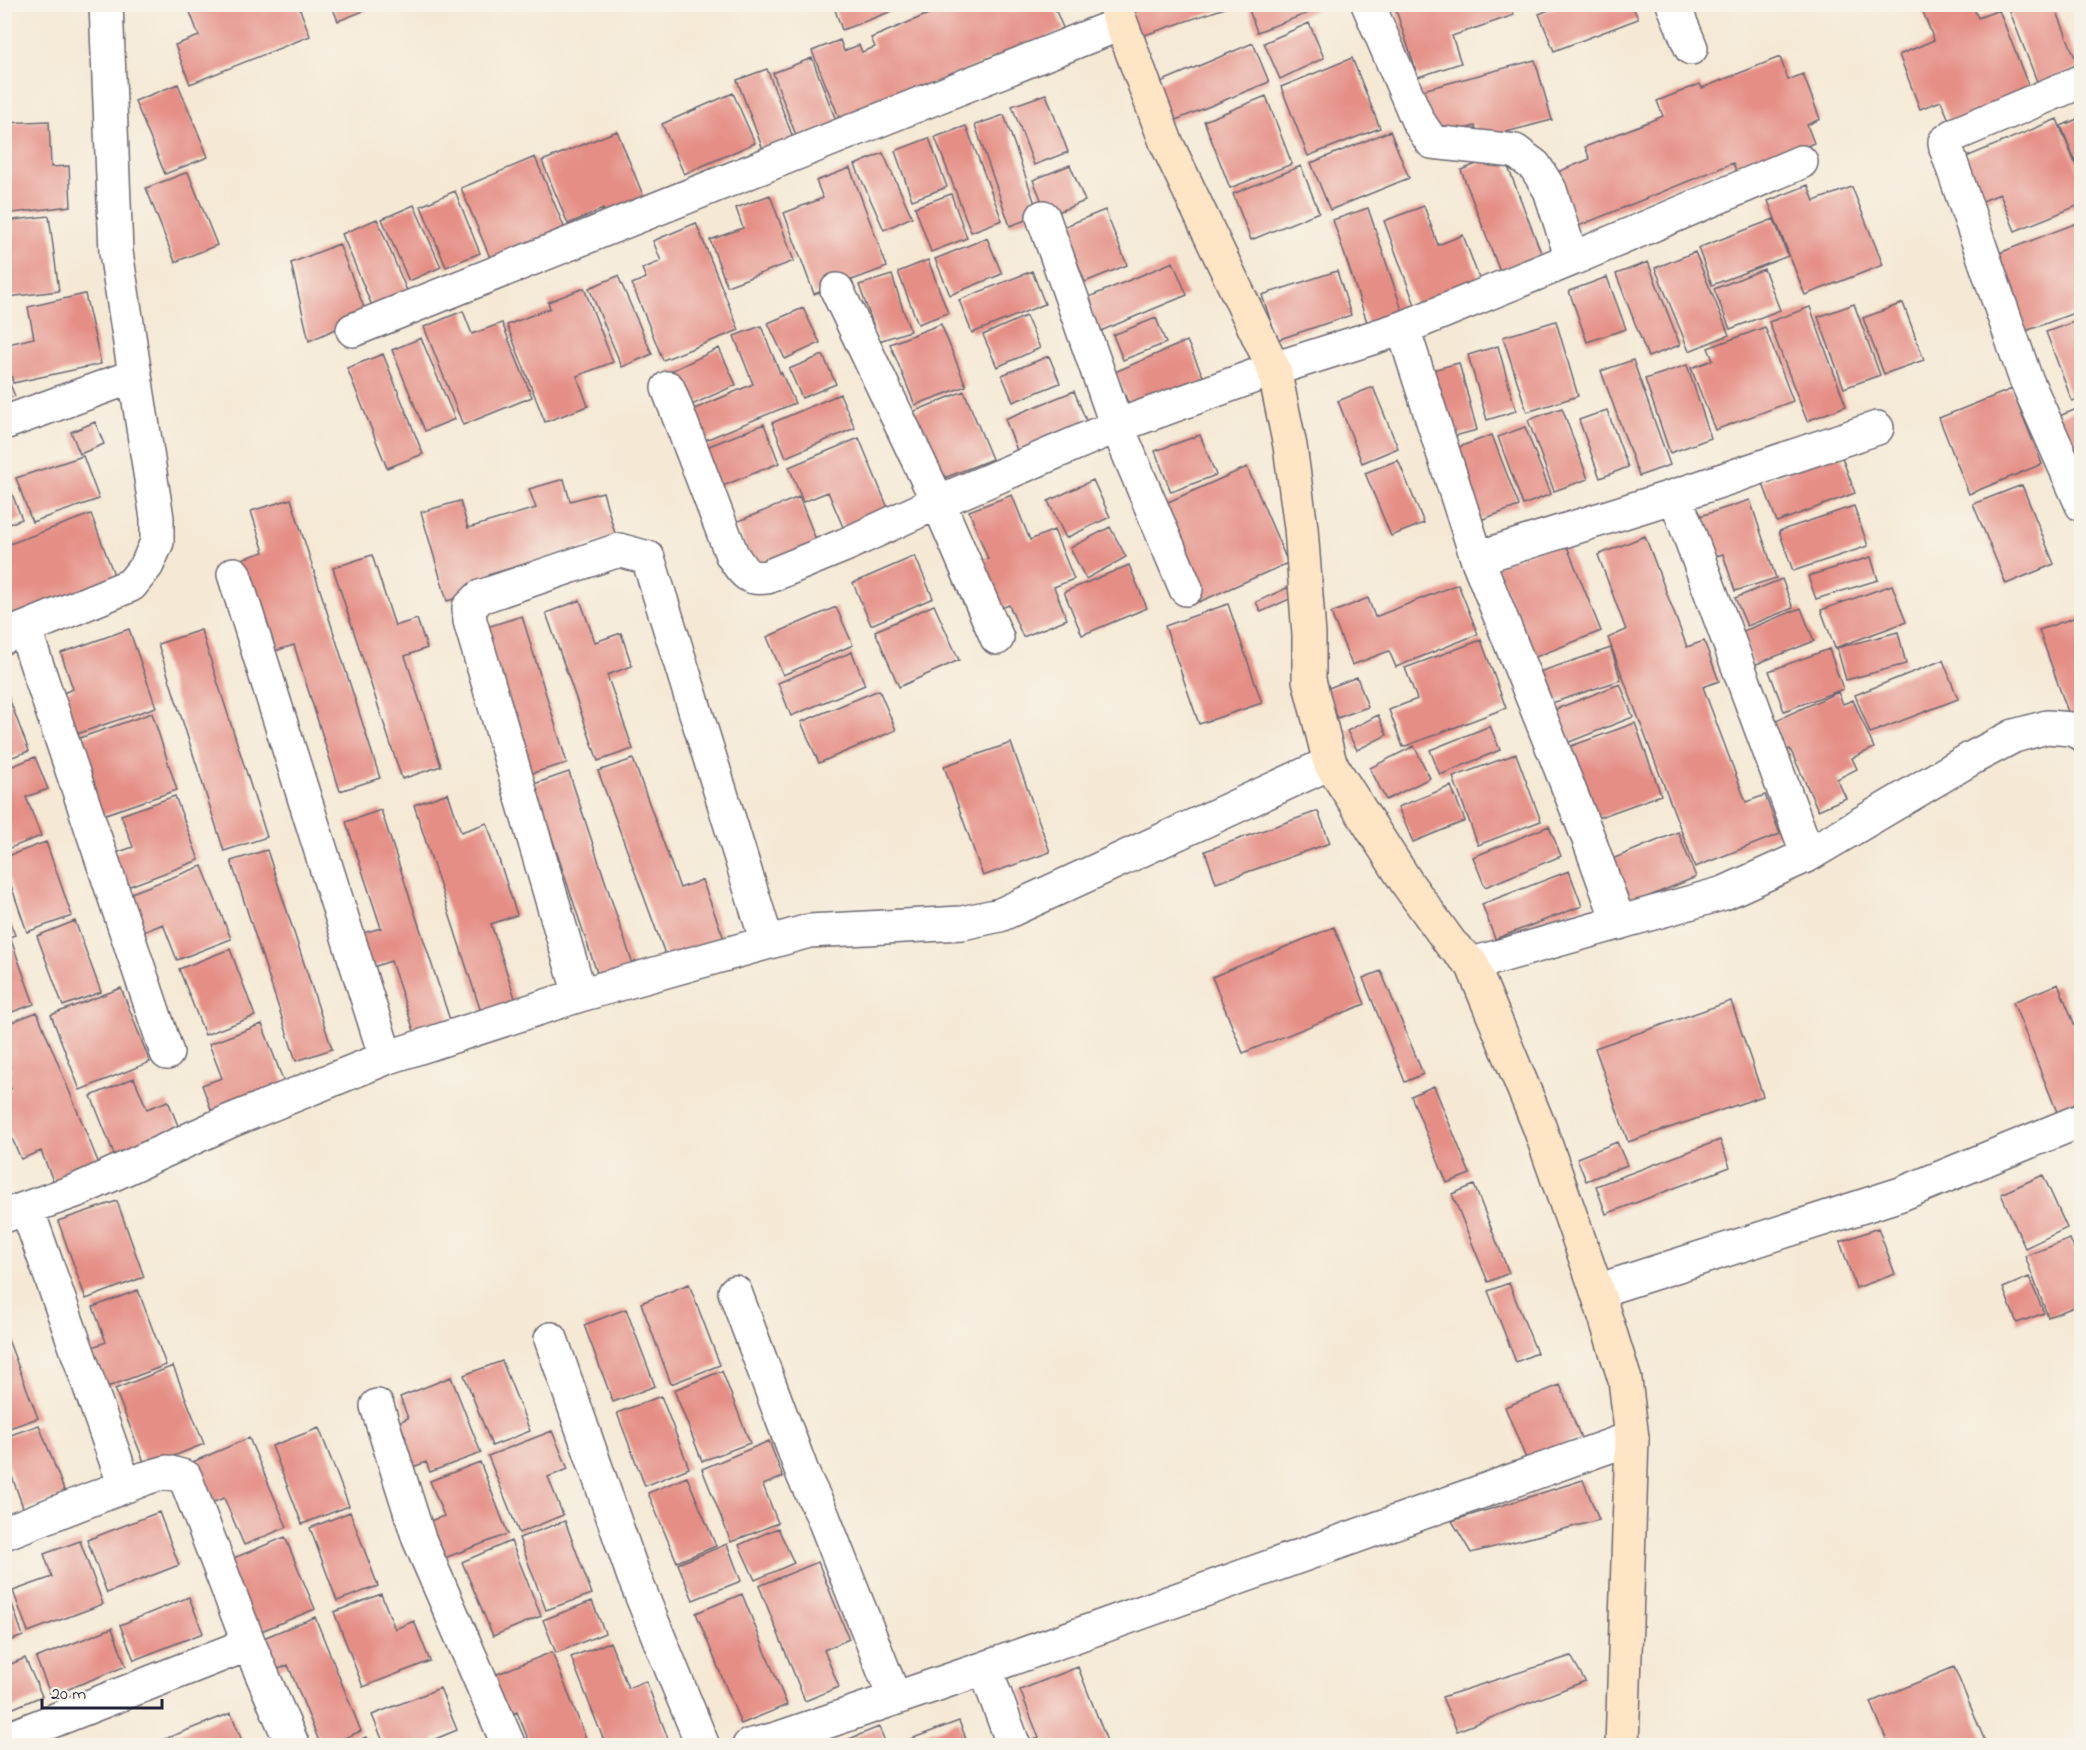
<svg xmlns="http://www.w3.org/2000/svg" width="2086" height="1750" font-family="'Indie Flower',sans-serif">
<rect width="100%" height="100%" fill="#f7f3e8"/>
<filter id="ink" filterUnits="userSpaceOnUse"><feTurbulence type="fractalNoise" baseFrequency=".0167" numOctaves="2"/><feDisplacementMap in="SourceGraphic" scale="12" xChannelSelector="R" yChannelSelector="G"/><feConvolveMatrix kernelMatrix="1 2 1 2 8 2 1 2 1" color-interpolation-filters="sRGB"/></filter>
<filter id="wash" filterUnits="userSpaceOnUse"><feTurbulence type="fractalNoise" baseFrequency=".008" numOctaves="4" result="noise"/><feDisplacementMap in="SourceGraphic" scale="24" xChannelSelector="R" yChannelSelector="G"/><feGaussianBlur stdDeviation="1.35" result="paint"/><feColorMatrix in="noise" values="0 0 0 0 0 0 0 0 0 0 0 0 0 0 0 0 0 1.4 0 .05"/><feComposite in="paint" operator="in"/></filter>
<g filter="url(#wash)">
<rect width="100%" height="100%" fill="#f5e9d5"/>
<g id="blocks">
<!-- building -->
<path fill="#e58e85" d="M187 4H298L310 36 190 84 175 45 199 36Z
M331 4H379V5L338 21Z
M833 4H908V5L842 30Z
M952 4H1053L1064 30 841 122 812 51 840 40 844 51 859 45 862 52 875 47 871 38Z
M1132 4H1234V5L1133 39Z
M1247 4H1321L1322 8 1257 32Z
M1402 4H1510L1514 15 1452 36 1461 63 1418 77 1395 7Z
M1563 4H1632L1638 19 1554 51 1539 14Z
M1920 4H1972L1978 18 1999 10 2032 95 1952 127 1941 101 1920 109 1899 55 1934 40Z
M2007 4H2054L2079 68 2038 84Z
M1309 23 1324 58 1280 79 1264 43Z
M1253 43 1269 82 1166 124 1151 86Z
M1780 57 1788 80 1803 74 1820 119 1807 125 1814 143 1737 174 1733 163 1576 227 1555 173 1590 159 1585 147 1663 116 1657 101 1700 84 1702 88Z
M812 58 838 126 798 141 773 73Z
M1352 58 1380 128 1308 156 1281 87Z
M1535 60 1552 120 1479 139 1475 126 1432 138 1419 91Z
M767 69 795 143 765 155 737 80Z
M178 84 208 157 165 174 135 101Z
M733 93 755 143 684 174 662 124Z
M1046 94 1068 152 1034 165 1012 106Z
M1266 96 1292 164 1230 188 1204 121Z
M1004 115 1039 215 1010 226 975 125Z
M2082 117V175H2081L2061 126Z
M2057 119 2082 180V204L2015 231 2000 194 1970 206 1952 163Z
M49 121 51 167 69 166 71 206 4 214V123Z
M966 126 1002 220 971 232 935 137Z
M617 131 647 205 608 221 603 209 568 224 542 161Z
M1390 131 1409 178 1330 210 1311 163Z
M929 138 947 187 912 200 895 151Z
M883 153 912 217 884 230 855 165Z
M1503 154 1542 255 1500 272 1461 170Z
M535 157 565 229 491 260 461 188Z
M1070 165 1085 201 1048 216 1033 180Z
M1301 166 1319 212 1251 240 1233 194Z
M850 168 887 267 814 294 784 213 823 198 816 181Z
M188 172 217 245 175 262 146 188Z
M1808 185 1814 201 1852 187 1883 265 1805 295 1768 201Z
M455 191 480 253 446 267 421 206Z
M951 194 967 238 931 252 915 207Z
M770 195 794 261 727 286 710 240 743 228 736 208Z
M414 205 441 267 409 281 382 219Z
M1424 206 1438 245 1463 235 1480 281 1415 305 1384 221Z
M1368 208 1403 313 1368 325 1333 220Z
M1105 210 1127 265 1085 282 1063 227Z
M49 216 59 291 8 297 4 272V221Z
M377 219 410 298 375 313 342 234Z
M1774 219 1788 256 1712 285 1698 248Z
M2082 221V310L2018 334 1989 257Z
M696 223 739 330 663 360 632 284 646 278 642 269 661 261 653 241Z
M987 238 1002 274 950 295 935 259Z
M339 244 367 315 309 341 291 263Z
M1695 252 1729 335 1689 351 1655 268Z
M928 260 948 313 918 324 898 272Z
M1173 262 1187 295 1091 335 1077 302Z
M1648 262 1680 345 1648 357 1616 274Z
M1764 269 1780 310 1730 329 1714 289Z
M1032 271 1045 304 972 333 959 300Z
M1337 271 1351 315 1277 340 1262 295Z
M892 275 910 331 879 341 859 285Z
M618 276 652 354 622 367 589 288Z
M1607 277 1626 329 1587 342 1569 291Z
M584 288 613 362 577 376 588 406 545 422 507 325 550 308 548 302Z
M85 294 101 364 13 383 4 345 34 338 28 307Z
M1903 303 1924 360 1884 374 1863 318Z
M1854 304 1880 375 1844 388 1818 317Z
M1810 307 1846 406 1807 421 1769 322Z
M803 308 820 343 785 359 768 323Z
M463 311 472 334 502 323 532 397 463 425 424 327Z
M1026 316 1040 348 997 367 983 335Z
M1156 318 1166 343 1123 360 1113 335Z
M2082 319V398L2072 401 2046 332Z
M1556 321 1578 396 1527 412 1503 337Z
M941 324 966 386 915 405 890 344Z
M761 326 780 373 781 372 795 403 703 441 690 411 753 384 734 336Z
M1765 327 1793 401 1715 430 1691 368 1713 360 1708 348Z
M421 338 455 419 425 431 392 350Z
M1187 341 1206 383 1133 414 1115 372Z
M1498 346 1516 411 1487 420 1468 355Z
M719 348 736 385 685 408 669 372Z
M383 354 423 454 387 468 347 368Z
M823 355 836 384 802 398 789 369Z
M1049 356 1060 383 1013 402 1002 375Z
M1633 360 1670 465 1639 476 1601 371Z
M1459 363 1477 430 1440 440 1421 373Z
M1687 365 1711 438 1670 453 1645 379Z
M4 370 15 396 4 400Z
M1373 387 1398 448 1362 463 1338 401Z
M2012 389 2042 464 1969 494 1939 418Z
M964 391 992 459 942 479 913 412Z
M1074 391 1088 425 1018 453 1005 419Z
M840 394 855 428 786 457 772 423Z
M2082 407V453L2069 458 2054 418Z
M1562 408 1588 479 1554 491 1528 420Z
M1607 410 1628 467 1600 478 1579 420Z
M95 422 104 444 80 454 71 432Z
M764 424 779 463 713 490 697 451Z
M1525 427 1551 494 1523 505 1498 437Z
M1200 435 1216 475 1171 492 1155 451Z
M1492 435 1519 506 1472 523 1445 452Z
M859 438 888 508 843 527 828 492 803 502 789 467Z
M1840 452 1855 493 1777 522 1762 481Z
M83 456 99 499 32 522 16 478Z
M1398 460 1424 523 1391 536 1365 473Z
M1247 467 1288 563 1199 602 1157 507Z
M4 474 22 519 4 526Z
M564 479 570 501 603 492 616 537 488 575 492 588 447 601 421 512 460 501 468 528 536 508 529 489Z
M1093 480 1110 517 1066 538 1048 501Z
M2022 485 2054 564 2006 584 1973 504Z
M1012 495 1030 540 1054 530 1074 579 1054 587 1067 619 1023 637 1009 605 994 611 979 561 988 559 969 511Z
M799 497 821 552 757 577 736 522Z
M291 499 380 778 340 791 294 645 265 654 235 561 264 552 251 511Z
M1750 500 1776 578 1735 591 1723 554 1707 559 1694 518Z
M1854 506 1868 546 1793 571 1779 531Z
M91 514 116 580 4 620V546Z
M1110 527 1126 557 1086 579 1070 548Z
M1645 536 1687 647 1704 641 1719 681 1703 687 1746 802 1765 795 1780 834 1695 867 1608 638 1626 630 1598 555Z
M1564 539 1601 631 1533 658 1496 566Z
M372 555 395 626 417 619 427 648 405 656 441 766 402 779 333 568Z
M915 556 933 598 871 625 853 583Z
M1871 557 1878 580 1816 599 1808 576Z
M1129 565 1147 608 1082 635 1064 592Z
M1782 579 1793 608 1747 626 1735 598Z
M1458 584 1478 634 1396 667 1389 651 1352 665 1331 613 1368 598 1375 617Z
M1892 585 1906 622 1835 648 1821 610Z
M1289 587 1294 597 1261 612 1256 602Z
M580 600 595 642 621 633 632 666 607 675 633 749 598 761 546 613Z
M1228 604 1262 703 1199 724 1165 626Z
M934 605 959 660 899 687 875 631Z
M836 607 853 645 783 675 767 637Z
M1801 608 1814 641 1754 665 1741 632Z
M2082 615V714L2070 718 2039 630Z
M522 616 567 763 529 774 484 628Z
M129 629 156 707 65 738 51 698 73 689 61 653Z
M201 630 267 837 224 851 158 644Z
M1898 632 1906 664 1846 680 1837 648Z
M1481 640 1506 708 1403 747 1389 710 1417 699 1405 668Z
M1611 648 1621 680 1546 705 1536 673Z
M1829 649 1843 689 1784 711 1769 671Z
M852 652 865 685 791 716 778 683Z
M1943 660 1958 699 1870 733 1855 695Z
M1357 677 1368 707 1337 718 1326 689Z
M1620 684 1633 717 1559 746 1546 713Z
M4 685 29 751 4 760Z
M879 690 896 730 819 763 801 722Z
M1838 692 1843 704 1853 700 1874 748 1852 758 1857 769 1837 779 1846 798 1818 810 1790 749 1785 751 1772 722Z
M152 713 177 790 94 818 68 742Z
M1378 715 1387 735 1357 750 1347 731Z
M1635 723 1661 795 1589 821 1563 749Z
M1490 726 1500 750 1440 775 1430 750Z
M1011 743 1050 852 983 876 944 766Z
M1414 746 1430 778 1386 800 1370 768Z
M1516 754 1541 821 1478 845 1453 777Z
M35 757 48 789 26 797 41 836 5 850V769Z
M633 759 680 888 702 880 726 944 669 965 598 771Z
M569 772 636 974 601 985 534 784Z
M1451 786 1465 821 1413 842 1398 807Z
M448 793 461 832 487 823 517 915 491 924 517 1004 482 1015 414 805Z
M175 796 199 860 122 889 110 855 133 847 121 815Z
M381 810 451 1023 415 1034 391 961 367 969 356 935 381 928 346 822Z
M1318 811 1330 843 1216 883 1205 851Z
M1549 826 1561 856 1485 887 1473 857Z
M1678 832 1696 877 1623 907 1605 862Z
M46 842 72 916 27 932 5 868V857Z
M267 850 332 1049 296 1061 231 861Z
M202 866 231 939 177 960 163 924 141 933 126 895Z
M1569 871 1582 906 1495 939 1482 904Z
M4 908 15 935 4 939Z
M75 921 101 992 63 1006 37 936Z
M1334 927 1365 1004 1243 1053 1212 977Z
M11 940 34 1004 4 1015V943Z
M230 949 255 1016 205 1035 179 969Z
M1381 971 1423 1074 1405 1082 1363 978Z
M2058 984 2082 1043V1113L2061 1122 2013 1002Z
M121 988 150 1062 80 1090 51 1015Z
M1731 1001 1763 1096 1628 1142 1595 1048Z
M37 1012 99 1164 54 1183 41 1151 21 1159 4 1120V1092L11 1089 4 1072 11 1069 4 1053V1025Z
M262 1024 289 1096 216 1123 202 1085 222 1078 209 1044Z
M134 1078 147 1109 168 1101 181 1133 116 1159 91 1096Z
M1434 1086 1470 1174 1447 1183 1411 1096Z
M1720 1140 1730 1167 1606 1214 1596 1186Z
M1617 1142 1627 1165 1586 1181 1577 1158Z
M2043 1175 2067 1228 2025 1248 2001 1194Z
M1474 1185 1509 1273 1488 1282 1452 1194Z
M117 1201 144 1277 86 1299 58 1221Z
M1878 1228 1895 1274 1856 1288 1840 1242Z
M2070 1239 2082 1268V1304L2048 1317 2025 1256Z
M2029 1277 2044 1313 2017 1323 2003 1288Z
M1509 1283 1537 1353 1516 1362 1488 1291Z
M689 1284 720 1365 671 1384 641 1303Z
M138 1290 166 1365 94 1392 79 1352 106 1342 93 1307Z
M626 1309 655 1386 613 1402 584 1325Z
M4 1329 38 1418 4 1430Z
M502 1361 530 1431 492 1446 464 1375Z
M173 1366 204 1444 146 1467 115 1389Z
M722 1371 750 1443 702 1461 674 1390Z
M451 1377 481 1453 430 1472 426 1462 403 1471 392 1443 406 1438 399 1422 408 1418 400 1397Z
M1560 1385 1581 1438 1527 1461 1505 1407Z
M661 1396 689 1468 645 1486 617 1413Z
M39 1425 66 1495 24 1510 5 1457V1437Z
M319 1428 349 1506 302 1524 272 1446Z
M552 1431 568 1469 548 1477 563 1515 519 1533 488 1456Z
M249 1438 287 1527 244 1545 224 1498 206 1505 188 1464Z
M769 1441 783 1477 763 1485 778 1523 731 1542 702 1469Z
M480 1462 508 1534 434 1562 421 1524 444 1516 430 1481Z
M687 1477 716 1546 677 1562 648 1493Z
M1583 1480 1599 1520 1471 1553 1452 1521Z
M159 1512 179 1565 107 1593 87 1540Z
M350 1512 378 1586 337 1601 310 1528Z
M565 1521 592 1594 546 1610 519 1538Z
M778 1528 794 1563 755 1580 739 1545Z
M285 1537 315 1609 254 1634 224 1562Z
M80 1541 103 1604 28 1632 13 1591 52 1577 44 1554Z
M511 1541 541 1616 493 1636 462 1562Z
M727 1544 741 1581 693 1600 678 1564Z
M818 1562 849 1639 824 1650 839 1687 805 1701 759 1586Z
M381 1594 395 1629 414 1621 430 1661 363 1687 334 1612Z
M742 1594 787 1705 741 1724 696 1613Z
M189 1597 203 1633 134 1660 120 1625Z
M10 1598 23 1636 4 1643V1600Z
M592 1601 605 1633 556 1653 543 1620Z
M315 1617 361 1731 326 1746H321L288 1665 269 1673 256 1641Z
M112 1628 126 1666 51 1696 36 1658Z
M610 1642 628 1688 646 1681 671 1746H606L571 1657Z
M552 1652 589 1746H531L517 1712 501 1719 485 1679Z
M1571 1656 1585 1681 1457 1731 1442 1697Z
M25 1658 42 1696 4 1712V1667Z
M1078 1667 1109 1746H1021L1039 1738 1020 1690Z
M1954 1667 1987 1746H1889L1871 1702Z
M440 1688 457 1730 433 1740 436 1746H385L372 1715Z
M231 1713 244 1746H164L162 1740Z
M959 1721 969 1746H901L900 1743Z
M879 1727 887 1746H834V1745Z
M366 1737 370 1746H346V1745Z"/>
</g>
</g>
<g filter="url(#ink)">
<use href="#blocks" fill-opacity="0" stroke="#6c6871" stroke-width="1.5"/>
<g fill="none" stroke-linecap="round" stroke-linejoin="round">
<defs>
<path id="street" d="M1673 4 1691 48
M2082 81 1956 134 1945 142 1946 148 2025 377 2082 505
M1043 217 1117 426 1186 589
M1572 259 1801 162
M837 290 938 502 997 638
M1403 328 1477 558 1588 837 1619 923
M353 330 1120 24
M668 388 732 555C743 571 746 580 767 577L845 545 938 502 1117 426 1274 369 1403 328 1572 259 1550 190 1535 166 1515 151 1432 142 1418 121 1368 4
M4 423 134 376
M1675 496 1808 855
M1477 558 1675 496 1877 428
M234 574 386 1058
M25 630 167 1053
M4 637 131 585 147 565 157 542V518L116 252 106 4
M1472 964 1724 893 1808 855 1972 758 2014 736 2047 727 2071 729 2082 734
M580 995 470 621 469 608 480 597 619 550 648 558 767 942
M27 1209 125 1486
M4 1216 78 1190 230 1121 386 1058 580 995 809 931 962 923 1000 915 1330 763
M1597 1291 1901 1194 2082 1120
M735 1292 804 1477 822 1514 894 1697
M551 1339 634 1577 703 1746
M377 1406 419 1539 509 1746
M4 1533 146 1478 167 1472 185 1477 249 1644 293 1746
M985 1668 1014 1746
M4 1740 249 1644
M749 1746 776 1739 985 1668 1632 1438"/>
<path id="secondary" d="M1114 4 1166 142 1274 369 1290 446 1301 528 1309 635V680L1330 763 1407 883 1451 944 1472 964 1539 1126 1597 1291 1625 1380 1632 1438 1622 1746"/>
</defs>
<!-- street casing -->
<use href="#street" stroke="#6c6871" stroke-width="36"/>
<!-- secondary casing -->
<use href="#secondary" stroke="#6c6871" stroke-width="36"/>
<!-- street -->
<use href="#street" stroke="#fff" stroke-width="33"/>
<!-- secondary -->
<use href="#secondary" stroke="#fde5c5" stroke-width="33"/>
</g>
</g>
<!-- margin -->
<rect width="2086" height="1750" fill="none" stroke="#f7f3e8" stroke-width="24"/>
<!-- scale -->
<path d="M42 1699v9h120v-9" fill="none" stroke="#22223b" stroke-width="3"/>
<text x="51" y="1699" font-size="18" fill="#22223b" stroke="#f7f3e8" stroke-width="4.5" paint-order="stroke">20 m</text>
</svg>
